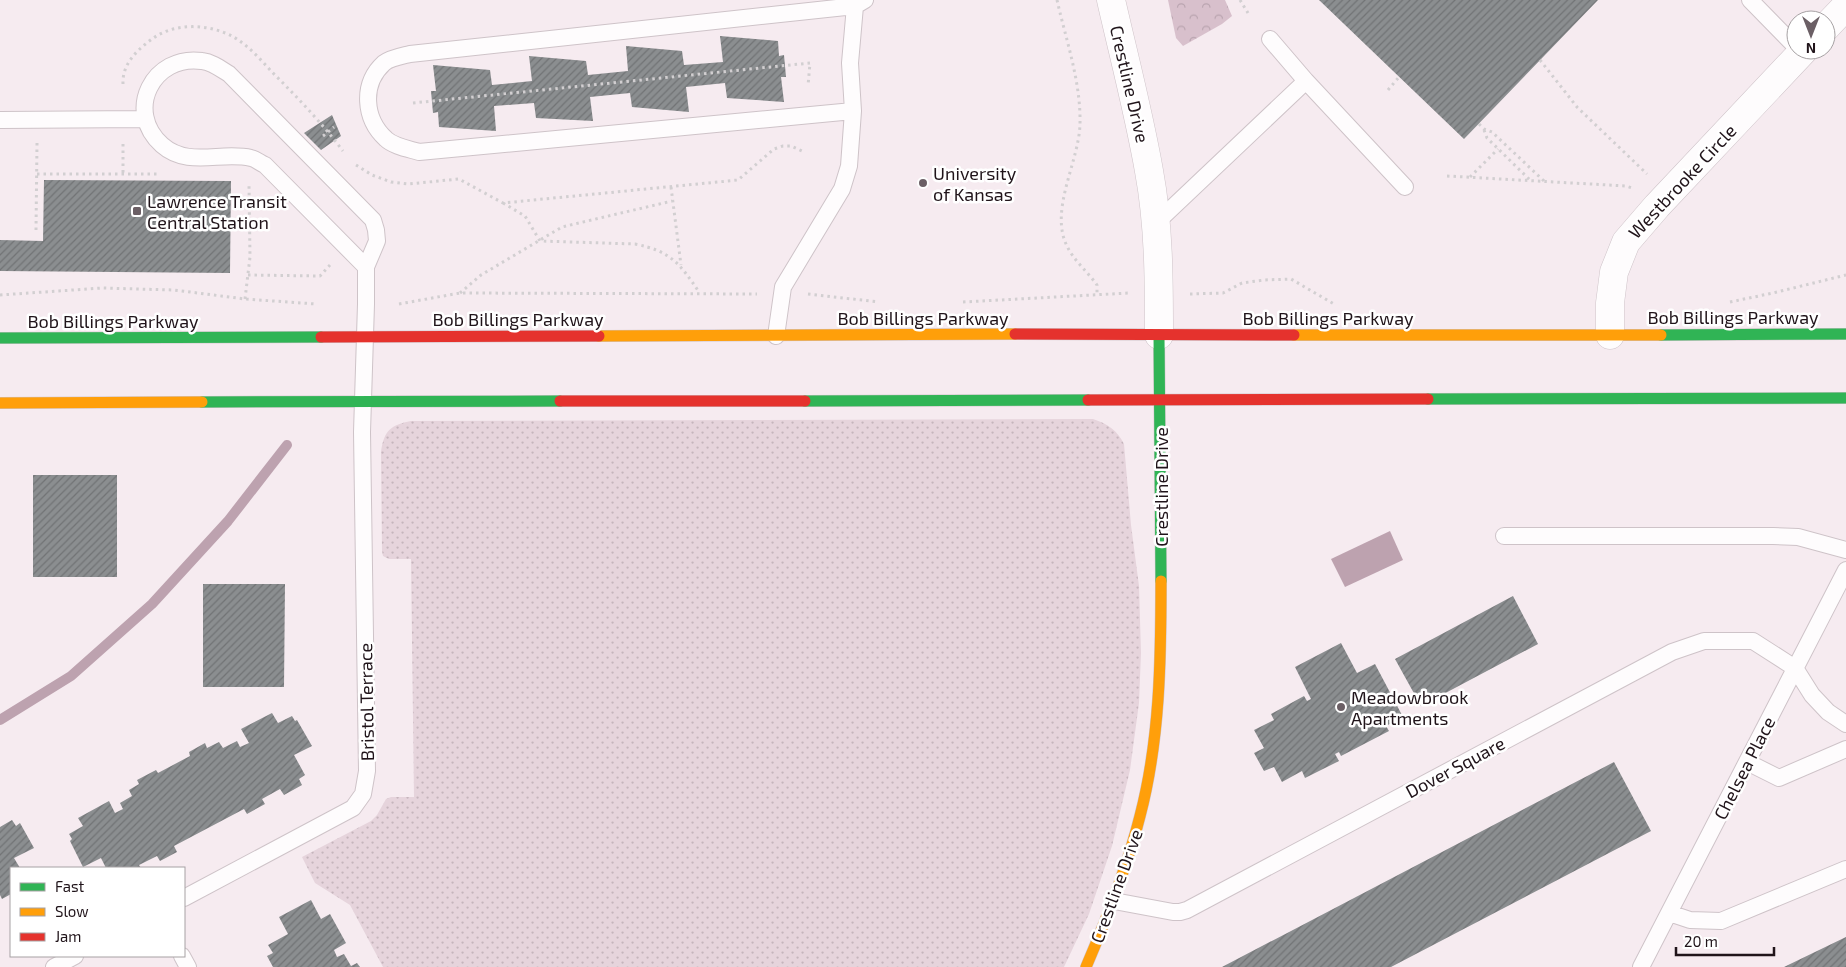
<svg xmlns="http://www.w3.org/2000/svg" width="1846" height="967" font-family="'Exo 2',sans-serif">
<defs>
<pattern id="grass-dots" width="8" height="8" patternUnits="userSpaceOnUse" patternTransform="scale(1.25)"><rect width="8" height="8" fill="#e6d4dc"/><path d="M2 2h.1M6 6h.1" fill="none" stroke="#c5b5bc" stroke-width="1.8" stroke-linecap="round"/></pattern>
<pattern id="forest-crowns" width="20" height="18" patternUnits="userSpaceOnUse" patternTransform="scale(1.25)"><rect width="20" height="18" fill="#d8c0cc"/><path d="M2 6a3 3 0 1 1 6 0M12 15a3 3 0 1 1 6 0" fill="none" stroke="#b9a4af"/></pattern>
<pattern id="building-hatch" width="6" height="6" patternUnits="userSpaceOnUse" patternTransform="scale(1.25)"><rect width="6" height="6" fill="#8b8e90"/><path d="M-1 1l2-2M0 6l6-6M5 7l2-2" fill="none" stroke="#717375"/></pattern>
</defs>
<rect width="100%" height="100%" fill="#f6ebf0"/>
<!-- grass -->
<path fill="url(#grass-dots)" d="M1093 419C1108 424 1117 430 1124 444L1131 525 1139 586 1141 653 1139 703 1130 770 1112 846 1089 914 1064 967H383L350 905 315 883 302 857 371 821 377 815 386 799 391 797H414L411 559H389L383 556 382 551 381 452C384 430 391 425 411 421Z"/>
<!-- forest -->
<path fill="url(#forest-crowns)" d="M1168 0H1225L1232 16 1222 24 1183 46 1176 38Z"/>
<!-- water -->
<path fill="#bda2af" d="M1390 531 1403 560 1345 587 1331 559Z"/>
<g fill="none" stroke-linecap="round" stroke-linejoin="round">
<!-- stream -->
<path stroke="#bda2af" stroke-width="10" d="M0 720 71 676 152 604 228 521 287 445"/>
</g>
<!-- building -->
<path fill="url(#building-hatch)" d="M1319 0H1598L1464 139Z
M720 36 778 41 779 56 784 55 786 77H781L784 102 727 98 725 83 686 87 689 112 632 107 630 93 590 97 593 121 536 118 534 103 494 106 496 131 439 127 438 112 433 113 431 91H436L433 65 490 70 492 85 532 81 529 56 586 61 588 75 628 71 626 46 682 51 684 65 723 62Z
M332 115 341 136 321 150 304 133Z
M44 180 231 181 230 273 0 271V240L43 241Z
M33 475H117V577H33Z
M203 584H285L284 687H203Z
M1513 596 1538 644 1421 706 1395 659Z
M1341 643 1357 673 1375 664 1403 717 1386 726 1389 731 1341 756 1339 752 1335 754 1339 761 1305 778 1302 771 1282 782 1274 767 1264 771 1254 753 1264 748 1254 730 1274 720 1271 714 1304 696 1307 701 1311 699 1295 667Z
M272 713 278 723 292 716 295 721 297 720 312 746 294 755 305 775 299 779 302 785 284 795 280 789 262 799 265 804 247 814 244 809 174 846 177 852 160 861 157 856 139 865 141 868H106L101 858 83 867 70 841 72 839 69 834 83 826 78 818 109 801 115 813 123 809 120 803 132 796 129 790 139 784 137 780 156 770 158 773 190 756 189 752 205 743 207 748 219 742 223 748 237 741 240 747 249 743 241 729Z
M1614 762 1651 831 1391 967H1222Z
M12 820 16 826 20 823 34 848 14 858 20 868H11V894L2 899 0 895V827Z
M311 900 321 919 330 914 346 943 334 950 337 957 344 954 351 966 357 963 360 967H273L267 956 273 953 268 945 288 934 279 917Z
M1846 937V967H1784Z"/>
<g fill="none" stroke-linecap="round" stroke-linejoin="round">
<defs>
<path id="lane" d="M1750 0 1796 47
M1270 39 1306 81 1405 187
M853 111 419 152C409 149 393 146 386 139 364 119 361 84 384 63 390 58 402 56 410 54L855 6
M0 120 145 119
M1155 224 1306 81
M776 336 783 287 842 189 849 166 853 111 850 63 855 6 865 0
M1504 536H1773L1798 537 1846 550
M1747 762 1779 778 1846 749
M184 898 353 808 363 794 367 771 362 432 366 304V267L377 241 376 230 373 220 229 74C221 69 212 62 202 61 153 54 124 111 162 145 188 168 221 151 251 158 256 159 260 163 265 165L366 267
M1114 901 1173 912H1180L1187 910 1672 652 1704 641H1753L1795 668 1812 695 1828 712 1846 724
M1669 913 1690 920 1721 921 1846 869
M182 956 188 967
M54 967 75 956
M1641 967 1846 570"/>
<path id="street" d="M1111 0C1124 57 1139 114 1149 171 1159 225 1159 281 1159 335
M1826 27 1846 6
M1610 335V303L1614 272 1626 242 1657 206 1804 50"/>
<path id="fast" d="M1159 335 1161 581
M1661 335 1846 334
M0 338 321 337
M1428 399 1846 398
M805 401 1088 400
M202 402 560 401"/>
<path id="slow" d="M1294 335H1661
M599 336 1015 334
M0 403 202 402
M1086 967C1107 918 1127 868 1140 816 1160 740 1161 659 1161 581"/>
<path id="jam" d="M1015 334 1294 335
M321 337 599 336
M1088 400 1428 399
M560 401H805"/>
</defs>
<!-- lane casing -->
<use href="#lane" stroke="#cec3c8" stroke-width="18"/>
<!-- street casing -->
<use href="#street" stroke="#cec3c8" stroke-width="29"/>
<!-- fast casing -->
<use href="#fast" stroke="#cec3c8" stroke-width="12"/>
<!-- slow casing -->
<use href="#slow" stroke="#cec3c8" stroke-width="12"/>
<!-- jam casing -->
<use href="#jam" stroke="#cec3c8" stroke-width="12"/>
<!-- path -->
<path stroke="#d2cfd1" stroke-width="3" stroke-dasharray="2.5 4" stroke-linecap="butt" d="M1057 0C1066 40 1081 82 1080 124 1079 162 1049 210 1067 246 1074 261 1088 272 1097 285V294
M1240 0 1248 13
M1540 60 1577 107 1647 174
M123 84C122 64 137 50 152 39 175 22 208 24 232 36 248 45 260 59 272 72 297 97 321 122 343 151
M1388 90 1399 77
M413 103 810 63 808 86
M1479 124 1484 129 1492 132 1544 181
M1484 130 1487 138 1530 180
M323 136 334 127
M123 144V174
M356 165 372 175 391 182 408 184 459 179 503 203 738 180 774 149 783 146H791L802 151
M37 174H158
M1447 176 1626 186 1632 188
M1470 177 1498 149
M671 187 681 265
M503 203 525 216 540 241 635 244C671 251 680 264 699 292
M36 230 37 143
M248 275 320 276 330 265
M460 293 481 275 562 227 672 201
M808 294 879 302
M1190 294 1223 293 1242 283 1264 280 1291 279 1334 304
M0 295 102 288 174 290 245 299 316 304
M245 299 250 257 249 185
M963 302 1129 293
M1730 302 1773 293 1846 275
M399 304 460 293 757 294"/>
<!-- lane -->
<use href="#lane" stroke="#fefcfd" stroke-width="16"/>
<!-- street -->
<use href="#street" stroke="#fefcfd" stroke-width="28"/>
<!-- fast -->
<use href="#fast" stroke="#30b455" stroke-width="11"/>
<!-- slow -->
<use href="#slow" stroke="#ff9f0a" stroke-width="11"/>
<!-- jam -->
<use href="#jam" stroke="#e5322d" stroke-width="11"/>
</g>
<!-- markers -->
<g fill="#6b5f65" stroke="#fff" stroke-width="2">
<circle cx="923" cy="183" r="5"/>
<rect x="132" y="206" width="10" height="10" rx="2.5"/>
<circle cx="1341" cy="707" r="5"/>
</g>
<g text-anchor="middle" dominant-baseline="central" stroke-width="5" stroke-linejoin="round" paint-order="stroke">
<!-- street labels -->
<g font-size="18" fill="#20141a" stroke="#fff">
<text transform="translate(1130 84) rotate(77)">Crestline Drive</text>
<text transform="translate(1682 181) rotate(-47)">Westbrooke Circle</text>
<text x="1733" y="317">Bob Billings Parkway</text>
<text x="923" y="318">Bob Billings Parkway</text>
<text x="1328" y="318">Bob Billings Parkway</text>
<text x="518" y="319">Bob Billings Parkway</text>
<text x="113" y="321">Bob Billings Parkway</text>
<text transform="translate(1161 487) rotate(-90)">Crestline Drive</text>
<text transform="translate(366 702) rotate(-91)">Bristol Terrace</text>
<text transform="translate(1455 767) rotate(-28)">Dover Square</text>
<text transform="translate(1744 768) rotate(-63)">Chelsea Place</text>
<text transform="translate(1116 886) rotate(-70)">Crestline Drive</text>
</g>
<!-- poi labels -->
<g font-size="18" fill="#20141a" stroke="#fff" text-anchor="start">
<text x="933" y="173">University<tspan x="933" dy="21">of Kansas</tspan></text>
<text x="147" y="201">Lawrence Transit<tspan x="147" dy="21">Central Station</tspan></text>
<text x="1351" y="697">Meadowbrook<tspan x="1351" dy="21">Apartments</tspan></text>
</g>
</g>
<!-- legend -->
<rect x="10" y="867" width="175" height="90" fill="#ffffff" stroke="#a6a1a3"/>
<rect x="20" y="883" width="25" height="8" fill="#30b455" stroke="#a6a1a3"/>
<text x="55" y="892" font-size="15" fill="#20141a">Fast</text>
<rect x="20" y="908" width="25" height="8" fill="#ff9f0a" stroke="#a6a1a3"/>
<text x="55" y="917" font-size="15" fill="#20141a">Slow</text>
<rect x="20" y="933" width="25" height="8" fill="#e5322d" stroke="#a6a1a3"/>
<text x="55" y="942" font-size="15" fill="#20141a">Jam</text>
<!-- north arrow -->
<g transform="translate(1811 35) rotate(180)"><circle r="24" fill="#ffffff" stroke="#a6a1a3"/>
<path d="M0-4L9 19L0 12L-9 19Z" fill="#6b5f65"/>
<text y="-8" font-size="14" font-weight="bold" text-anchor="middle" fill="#20141a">N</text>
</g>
<!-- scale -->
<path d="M1676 947v8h98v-8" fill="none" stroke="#20141a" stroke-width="2.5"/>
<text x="1684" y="947" font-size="15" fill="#20141a" stroke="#ffffff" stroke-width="4" paint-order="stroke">20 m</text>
</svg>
